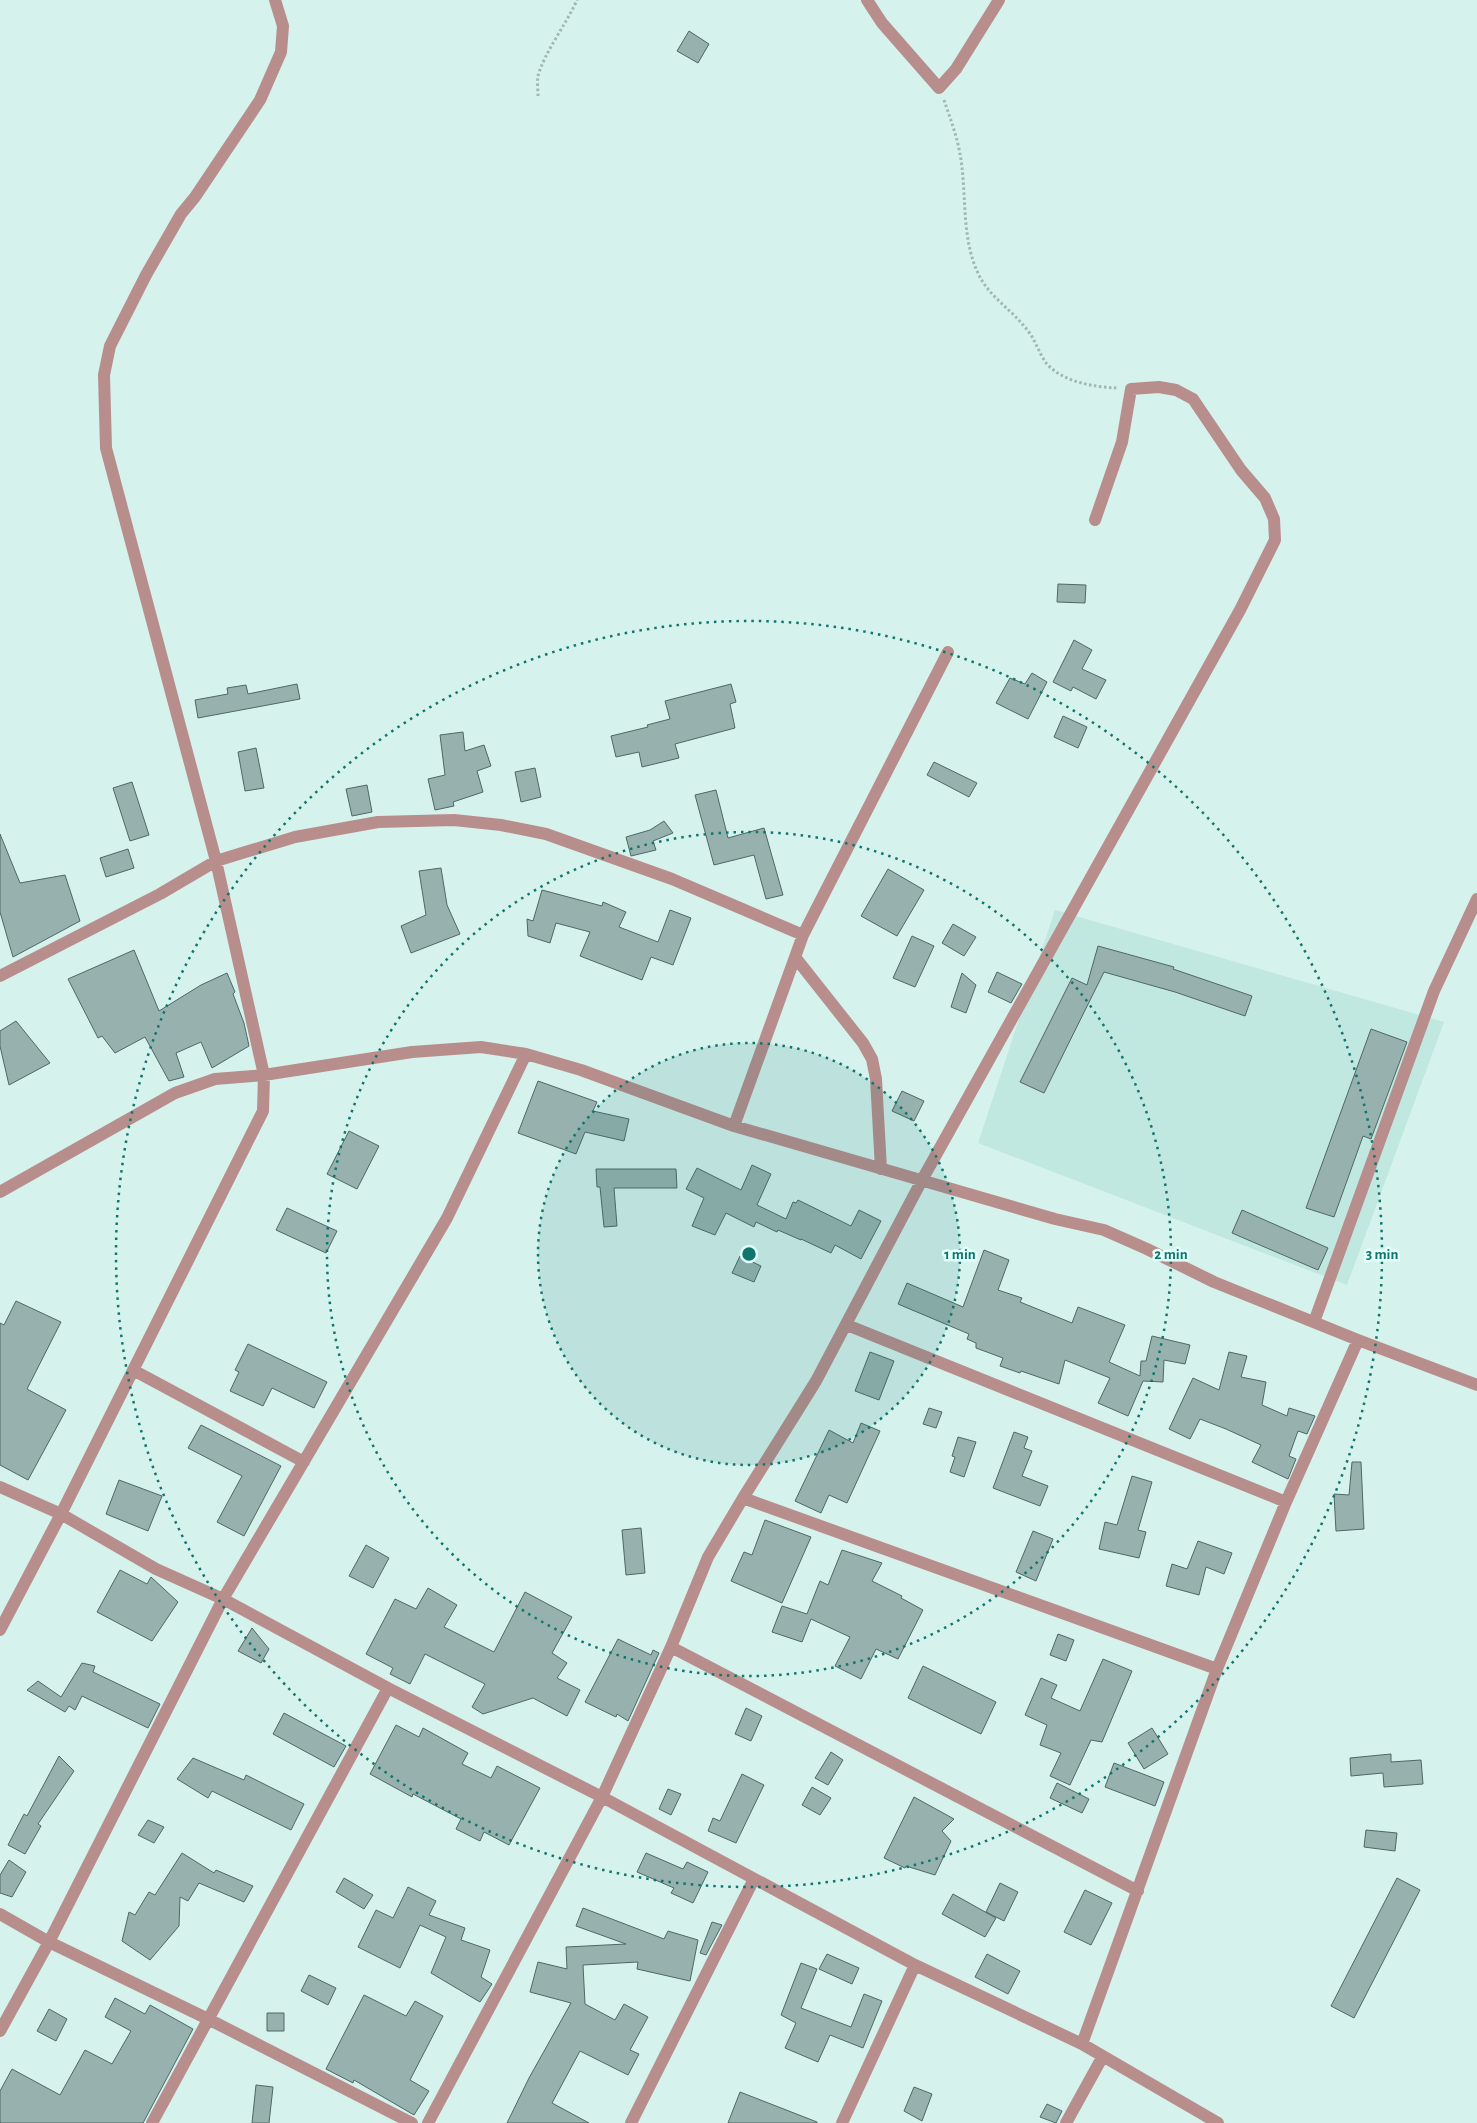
<svg xmlns="http://www.w3.org/2000/svg" width="1477" height="2123" font-family="'Alegreya Sans',sans-serif">
<rect width="100%" height="100%" fill="#d5f2ed"/>
<!-- built -->
<path fill="#c1e7e1" d="M1055 910 1444 1022 1347 1285 978 1143Z"/>
<!-- building -->
<path fill="#97b2ae" stroke="#4e6864" d="M689 31 709 44 698 63 677 51Z
M1058 584 1086 585 1085 603 1057 602Z
M1074 640 1092 650 1082 669 1106 680 1096 699 1073 687 1071 691 1053 682Z
M1032 673 1047 682 1028 719 996 703 1010 678 1025 684Z
M297 684 300 699 198 718 195 700 228 694 227 688 246 685 248 694Z
M731 684 736 702 730 704 735 728 675 744 679 758 642 767 639 752 616 757 611 736 648 727 647 725 670 719 665 701Z
M1063 716 1087 727 1078 748 1054 737Z
M463 732 465 751 484 745 491 766 477 771 483 792 453 802 454 806 435 810 428 779 445 775 440 735Z
M256 748 264 788 245 791 238 752Z
M934 762 977 783 969 797 927 775Z
M535 768 541 797 521 802 515 772Z
M132 782 149 835 130 841 113 788Z
M367 785 372 812 352 816 346 789Z
M716 790 728 838 764 828 783 895 766 899 754 855 714 865 695 795Z
M664 821 673 833 653 841 656 850 631 856 626 837 650 830Z
M0 834 20 883 65 875 80 921 13 957 0 912Z
M128 849 134 868 106 877 100 858Z
M441 868 447 905 460 934 411 953 401 926 426 915 419 871Z
M888 869 924 890 897 936 861 916Z
M542 890 602 906 603 902 626 912 619 927 658 942 670 910 691 918 673 965 651 957 642 980 580 956 590 932 556 923 550 943 528 936 527 919 533 921Z
M953 924 976 937 964 956 942 943Z
M912 936 934 946 915 987 893 978Z
M1098 946 1174 967 1173 969 1252 996 1245 1016 1175 992 1104 972 1044 1093 1020 1082 1072 978 1087 985Z
M134 950 159 1011 201 985 227 973 235 992 233 994 244 1023 249 1046 212 1068 201 1042 176 1053 184 1077 169 1081 145 1037 115 1053 102 1036 98 1038 68 979Z
M997 972 1022 984 1011 1003 988 992Z
M962 973 976 985 966 1013 951 1007Z
M16 1021 50 1063 9 1085 0 1046V1031Z
M1371 1029 1407 1042 1371 1139 1363 1136 1334 1217 1306 1208Z
M538 1081 597 1102 593 1111 629 1119 624 1141 585 1132 576 1154 518 1133Z
M902 1091 924 1101 914 1121 892 1111Z
M349 1131 379 1146 357 1189 327 1174Z
M752 1165 771 1174 757 1205 786 1219 793 1202 796 1203 798 1200 851 1226 859 1210 881 1221 861 1259 835 1245 831 1253 801 1239V1240L778 1230 777 1232 756 1222 754 1227 726 1213 715 1235 692 1226 704 1198 686 1189 697 1168 741 1190Z
M596 1169H676L677 1188H614L617 1226 604 1227 600 1187H597Z
M287 1208 337 1231 326 1253 276 1230Z
M1242 1210 1328 1248 1318 1270 1232 1233Z
M984 1250 1009 1260 998 1290 1022 1298 1020 1302 1072 1323 1078 1307 1125 1325 1109 1362 1140 1376 1141 1361H1146L1152 1336 1190 1345 1185 1364 1164 1360 1163 1382 1143 1381 1128 1416 1098 1403 1110 1378 1065 1360 1059 1384 1021 1371 1020 1373 1000 1366 1003 1358 976 1348V1343L967 1339 969 1334 898 1304 907 1283 963 1307Z
M740 1256 761 1266 754 1282 732 1273Z
M16 1301 61 1322 27 1389 66 1410 28 1480 0 1465V1323L4 1325Z
M248 1344 327 1382 314 1408 272 1388 263 1406 230 1391 239 1372 235 1370Z
M870 1352 894 1361 879 1400 855 1391Z
M1229 1352 1247 1356 1241 1377 1266 1382 1262 1405 1287 1416 1289 1408 1315 1416 1307 1434 1298 1431 1289 1456 1296 1459 1288 1479 1252 1462 1261 1445 1226 1429 1200 1419 1190 1439 1169 1429 1193 1378 1219 1390Z
M929 1408 942 1412 936 1428 923 1424Z
M861 1423 880 1431 847 1503 829 1495 821 1513 795 1501 829 1430 853 1443Z
M201 1425 281 1466 244 1536 217 1522 242 1476 188 1448Z
M1014 1432 1028 1437 1024 1448 1032 1451 1022 1476 1048 1486 1040 1506 993 1488Z
M958 1437 976 1442 964 1477 950 1472 955 1457 952 1456Z
M1352 1462H1361L1364 1529 1336 1531 1334 1494 1349 1495Z
M1132 1476 1152 1482 1138 1530 1146 1532 1139 1558 1099 1549 1105 1522 1117 1525Z
M119 1480 162 1496 148 1531 106 1514Z
M765 1520 811 1537 782 1603 731 1581 744 1552 752 1555Z
M641 1528 645 1573 626 1575 622 1530Z
M1033 1531 1053 1539 1036 1581 1016 1572Z
M1198 1541 1232 1553 1224 1574 1206 1567 1199 1595 1166 1586 1172 1564 1187 1569Z
M366 1545 389 1558 373 1588 349 1576Z
M842 1550 882 1563 872 1581 902 1596 901 1598 923 1610 898 1659 876 1649 861 1679 835 1666 850 1637 811 1619 802 1642 772 1632 782 1606 807 1614 820 1581 828 1585Z
M120 1570 147 1584 151 1577 178 1602 152 1641 97 1612Z
M428 1588 457 1605 444 1627 494 1652 525 1592 572 1617 552 1653 567 1663 557 1678 580 1690 567 1716 533 1698 483 1714 472 1707 485 1684 425 1654 410 1684 390 1674 393 1668 366 1654 395 1599 416 1609Z
M252 1628 269 1649 261 1663 238 1651Z
M1058 1634 1074 1640 1066 1661 1050 1655Z
M618 1639 651 1655 653 1650 659 1653 628 1721 617 1714 616 1717 585 1702Z
M1103 1659 1132 1671 1102 1742 1091 1740 1070 1785 1050 1776 1061 1753 1040 1745 1047 1725 1025 1715 1041 1678 1057 1685 1051 1698 1080 1711Z
M82 1663 95 1666 93 1672 160 1704 148 1728 82 1696 75 1710 69 1706 65 1712 27 1690 38 1681 61 1697Z
M923 1666 996 1702 981 1734 908 1698Z
M746 1708 762 1716 751 1741 735 1734Z
M284 1713 346 1746 334 1767 273 1734Z
M396 1725 419 1737 423 1728 468 1753 462 1764 491 1778 497 1766 540 1788 509 1845 484 1832 480 1841 456 1829 461 1819 413 1794 412 1797 370 1774Z
M1152 1728 1168 1754 1144 1769 1128 1743Z
M831 1752 843 1760 828 1785 815 1778Z
M1391 1754V1762L1421 1760 1423 1784 1384 1787 1383 1773 1351 1776 1350 1758Z
M59 1756 74 1771 38 1824 41 1826 25 1854 8 1845 24 1814 27 1816Z
M193 1758 244 1780 246 1775 304 1804 291 1830 212 1791 208 1798 177 1779Z
M1114 1763 1164 1782 1155 1806 1105 1787Z
M742 1774 764 1785 736 1843 708 1831 713 1818 720 1821Z
M1057 1783 1089 1799 1082 1813 1050 1798Z
M812 1787 831 1798 820 1815 802 1805Z
M668 1789 681 1794 671 1815 659 1809Z
M914 1797 954 1819 942 1831 951 1841 935 1875 906 1866 905 1868 884 1858Z
M148 1820 164 1827 154 1843 138 1835Z
M1366 1830 1397 1833 1395 1851 1364 1847Z
M182 1853 214 1873 216 1870 253 1886 244 1902 199 1883 188 1901 180 1897 179 1926 150 1960 122 1941 129 1912 135 1915 149 1892 155 1895Z
M646 1853 683 1869 687 1862 708 1872 693 1903 671 1893 674 1888 637 1872Z
M9 1860 26 1872 12 1897 0 1893V1875Z
M344 1878 373 1895 364 1909 336 1892Z
M1397 1878 1420 1890 1354 2018 1331 2006Z
M1000 1883 1018 1892 1004 1921 986 1912Z
M408 1887 436 1901 429 1915 465 1928 461 1940 490 1950 481 1977 492 1984 480 2002 431 1973 446 1937 420 1925 400 1968 358 1947 376 1910 393 1918Z
M1085 1890 1112 1903 1091 1945 1064 1932Z
M953 1894 996 1918 985 1937 942 1914Z
M583 1908 664 1939 668 1931 698 1940 690 1981 637 1969 638 1962 583 1965 585 2004 615 2020 624 2004 648 2017 630 2050 639 2054 628 2075 580 2051 552 2103 589 2123H507L529 2078 571 2003 530 1992 538 1962 567 1969 566 1947 626 1944 576 1926Z
M712 1922 722 1925 706 1955 700 1953Z
M827 1954 859 1968 852 1984 819 1969Z
M987 1954 1020 1971 1008 1994 975 1977Z
M801 1963 817 1969 801 2008 851 2027 864 1994 882 2001 863 2048 830 2035 818 2062 785 2048 796 2023 781 2015Z
M309 1975 336 1988 328 2005 301 1991Z
M364 1995 406 2016 415 2001 443 2016 410 2080 429 2091 414 2115 354 2080 353 2083 326 2069Z
M115 1998 145 2014 150 2005 193 2029 143 2123H0V2091L12 2069 60 2095 85 2050 112 2064 131 2031 105 2017Z
M49 2009 67 2019 56 2041 37 2031Z
M267 2013H284V2031H267Z
M256 2085 273 2087 269 2123H252Z
M914 2087 932 2094 922 2121 904 2111Z
M740 2092 817 2122V2123H728Z
M1047 2104 1062 2111 1056 2123 1040 2117Z"/>
<g fill="none" stroke-linecap="round" stroke-linejoin="round">
<!-- path -->
<path stroke="#a0b7b4" stroke-width="3" stroke-dasharray="2.5 2.5" stroke-linecap="butt" d="M538 96C538 90 537 82 538 76 544 53 567 23 577 0
M944 100C950 118 957 136 960 154 967 192 961 235 977 271 988 297 1012 309 1028 331 1036 341 1039 354 1047 364 1063 382 1094 387 1117 388"/>
<!-- minor -->
<path stroke="#b88e8c" stroke-width="12" d="M867 0 882 23 939 88 956 69 999 0
M795 957 863 1043 872 1059 876 1079 881 1169
M0 976 160 894 216 861 295 837 378 822 454 820 501 825 546 834 672 879 803 935
M734 1126 803 935 948 652
M0 1192 175 1093 215 1079 264 1075 412 1052 481 1047 526 1054 581 1070 734 1126 1055 1219 1104 1230 1147 1249 1214 1282 1358 1340 1477 1385
M1314 1322 1434 991 1477 899
M847 1325 1286 1502
M133 1370 304 1462
M0 1487 61 1514 156 1569 223 1599 388 1688 602 1797 915 1965 1082 2044 1218 2123
M743 1498 1217 1669
M0 1630 61 1514 263 1111 264 1075 216 861 106 448 104 375 110 346 146 275 181 214 195 197 260 100 281 52 283 26 275 0
M671 1647 1138 1891
M0 1914 49 1942 208 2019 412 2123
M0 2031 49 1942 223 1599 447 1218 526 1054
M1082 2044 1217 1669 1286 1502 1358 1340
M152 2123 388 1688
M428 2123 602 1797 671 1647 708 1557 743 1498 816 1381 922 1180 1240 610 1275 540 1274 519 1265 498 1241 470 1193 399 1176 390 1159 387 1131 389 1122 442 1095 520
M631 2123 754 1879
M842 2123 915 1965
M1066 2123 1103 2056"/>
</g>
<!-- distance rings -->
<circle cx="749" cy="1254" r="211" fill="#0f766e" fill-opacity=".12"/>
<g fill="none" stroke="#0f766e" stroke-width="2.5" stroke-dasharray="2.5 5">
<circle cx="749" cy="1254" r="211"/>
<circle cx="749" cy="1254" r="422"/>
<circle cx="749" cy="1254" r="633"/>
</g>
<circle cx="749" cy="1254" r="8" fill="#0f766e" stroke="#e2fffa" stroke-width="2.5"/>
<g font-size="15" text-anchor="middle" font-weight="bold" fill="#0f766e" stroke="#e2fffa" stroke-width="5" stroke-linejoin="round" paint-order="stroke">
<text x="960" y="1259">1 min</text>
<text x="1171" y="1259">2 min</text>
<text x="1382" y="1259">3 min</text>
</g>
</svg>
